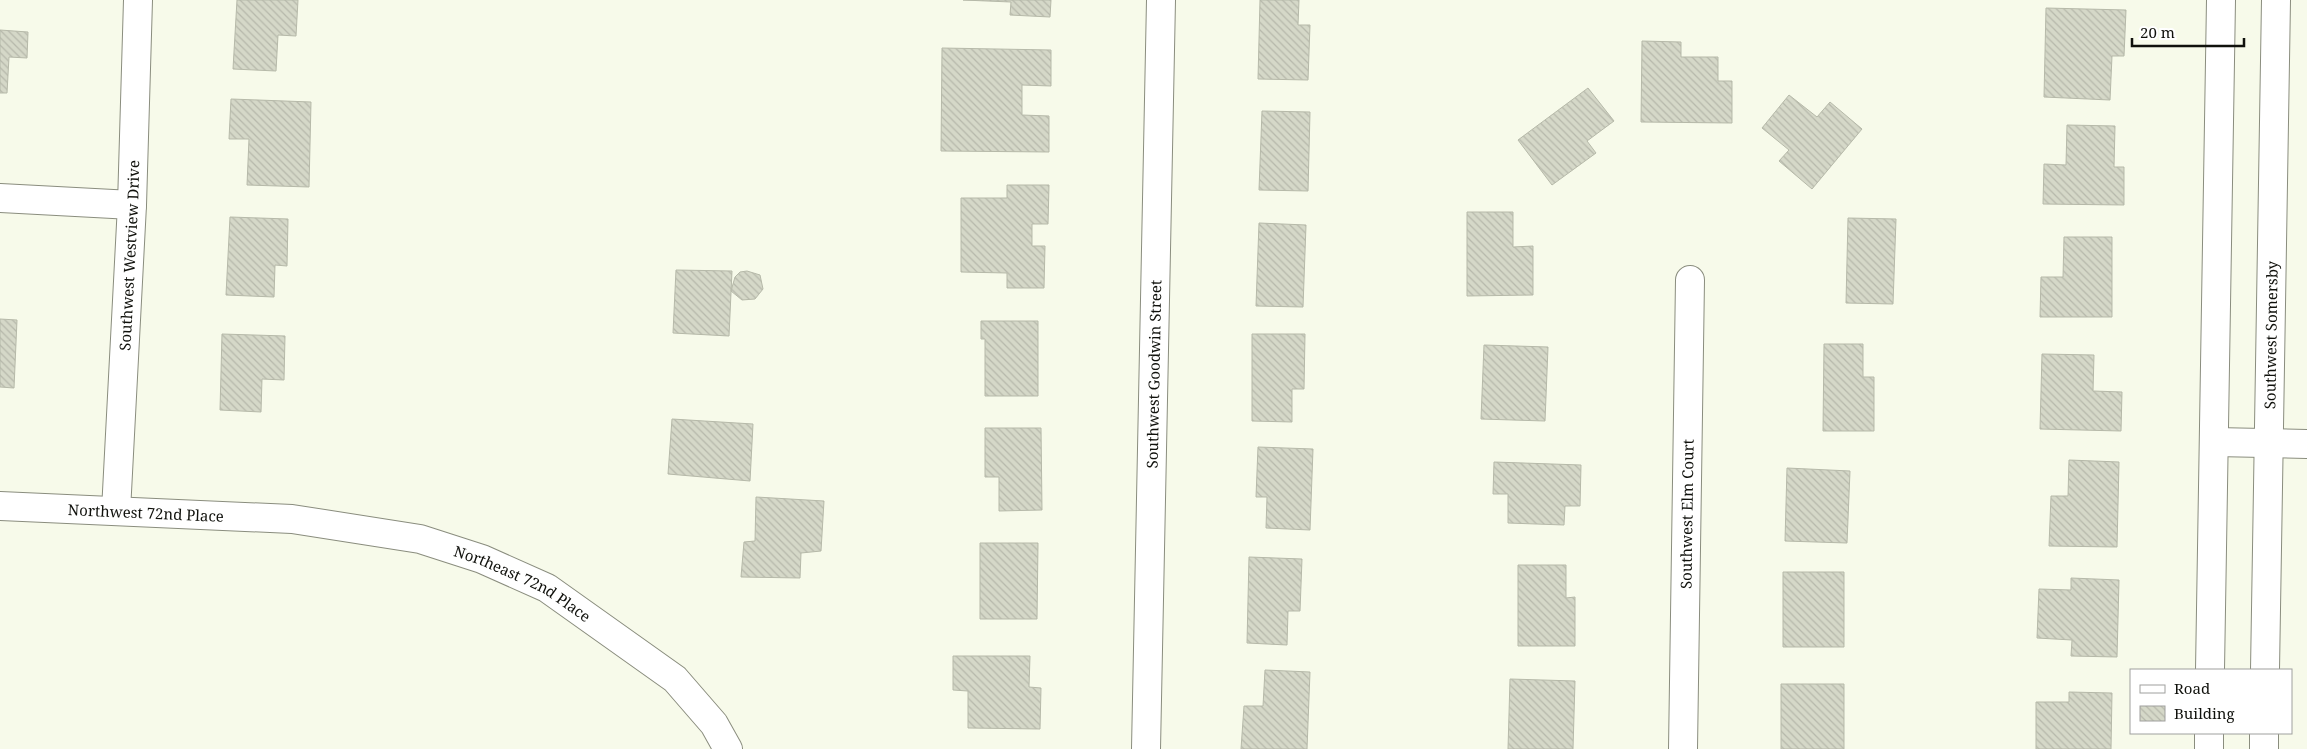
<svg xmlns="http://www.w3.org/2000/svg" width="2307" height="749" font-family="'Noto Serif',serif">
<defs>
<pattern id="building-back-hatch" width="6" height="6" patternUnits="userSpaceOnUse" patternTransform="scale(1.25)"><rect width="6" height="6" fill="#d5d8c8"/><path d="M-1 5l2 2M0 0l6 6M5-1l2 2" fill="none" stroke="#b6b8ab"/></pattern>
</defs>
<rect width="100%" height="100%" fill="#f7faea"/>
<!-- building -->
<path fill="url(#building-back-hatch)" stroke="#b6b9a9" d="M237 0H298L296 36 278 35 276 71 233 69Z
M963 0H1051L1050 17 1010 15 1011 2Z
M1260 0H1299L1298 25H1310L1308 80 1258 79Z
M2046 8 2126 10 2124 56H2112L2110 100 2044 97Z
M0 30 28 32 27 58 9 57 7 93H0Z
M1642 41 1681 42V57H1718V81H1732V123L1641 122Z
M942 48 1051 50V86L1022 85V115L1049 116V152L941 151Z
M1588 88 1614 121 1587 141 1596 153 1552 185 1518 140Z
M1789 95 1817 117 1830 102 1862 129 1812 189 1779 161 1789 150 1762 128Z
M231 99 311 102 309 187 247 185 249 139H229Z
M1262 111 1310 112 1308 191 1259 190Z
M2067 125 2115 126 2114 167H2124V205L2043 204 2044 164 2066 165Z
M1007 185H1049L1048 224H1032V246H1045L1044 288H1007V273L961 272V198H1007Z
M1467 212H1513V247L1533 246V295L1467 296Z
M230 217 288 219 287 266 275 265 274 297 226 295Z
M1848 218 1896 219 1893 304 1846 303Z
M1259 223 1306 225 1303 307 1256 306Z
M2064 237H2112V317H2040L2041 277H2063Z
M676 270 732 271 729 336 673 333Z
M747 271 760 275 763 289 755 299 742 300 731 291 735 277 740 272Z
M0 319 17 320 14 388 0 387Z
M981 321H1038V396H985V339H981Z
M222 334 285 336 284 380 262 379 261 412 220 410Z
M1252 334H1305L1304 389H1292V422L1252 421Z
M1824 344H1863V377H1874V431H1823Z
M1484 345 1548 347 1545 421 1481 419Z
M2042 354 2094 355 2093 391 2122 392 2121 431 2040 429Z
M672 419 753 424 750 481 668 474Z
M985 428H1041L1042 510 999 511V477H985Z
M1258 447 1313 449 1310 530 1266 528 1267 497H1256Z
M2069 460 2119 462 2117 547 2049 546 2051 496H2068Z
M1494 462 1581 465 1580 506H1565L1564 525 1508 523V494H1493Z
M1787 468 1850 471 1847 543 1785 541Z
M756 497 824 501 821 551 801 553 800 578 741 577 744 542 755 541Z
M980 543H1038L1037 619H980Z
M1249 557 1302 559 1300 611H1288L1287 645 1247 643Z
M1518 565H1566V598L1575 597V646H1518Z
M1783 572H1844V647H1783Z
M2071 578 2119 580 2117 657 2071 656 2072 640 2037 638 2039 589 2071 590Z
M953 656H1030L1029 687 1041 688 1040 729 968 728V691L953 690Z
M1265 670 1310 672 1307 749H1241L1244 706H1263Z
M1510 679 1575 681 1573 749H1508Z
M1781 684H1844V749H1781Z
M2069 692 2112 693 2111 749H2036V702H2069Z"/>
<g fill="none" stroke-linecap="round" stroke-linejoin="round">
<defs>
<g id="minor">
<path d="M0 198 132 205"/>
<path d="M2215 442 2307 444"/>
<path id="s1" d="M116 511 132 205 138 0"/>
<path d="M2210 670 2221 0"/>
<path id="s2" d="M2265 670 2276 0"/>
<path id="s3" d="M1146 749 1161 0"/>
<path id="s4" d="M1683 749 1690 280"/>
<path d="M2209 749V733"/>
<path d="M2264 749V733"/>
</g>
<g id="tertiary">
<path id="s5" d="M0 506 292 519 420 539 482 559 547 588 675 679 714 724 728 749"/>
</g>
</defs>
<!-- minor casing -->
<use href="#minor" stroke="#8a8d7e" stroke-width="30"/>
<!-- tertiary casing -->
<use href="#tertiary" stroke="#8a8d7e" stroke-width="30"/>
<!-- minor -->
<use href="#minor" stroke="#fff" stroke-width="28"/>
<!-- tertiary -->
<use href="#tertiary" stroke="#fff" stroke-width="28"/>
</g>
<g text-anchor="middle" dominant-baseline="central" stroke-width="4" stroke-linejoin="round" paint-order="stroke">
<!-- street labels -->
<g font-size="15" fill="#10110c" stroke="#fff">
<text stroke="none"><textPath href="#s1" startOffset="256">Southwest Westview Drive</textPath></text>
<text stroke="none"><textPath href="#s2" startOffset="335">Southwest Somersby</textPath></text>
<text stroke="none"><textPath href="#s3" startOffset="375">Southwest Goodwin Street</textPath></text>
<text stroke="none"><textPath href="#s5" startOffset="146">Northwest 72nd Place</textPath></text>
<text stroke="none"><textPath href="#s4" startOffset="235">Southwest Elm Court</textPath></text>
<text stroke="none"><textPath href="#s5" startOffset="534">Northeast 72nd Place</textPath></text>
</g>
</g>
<!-- legend -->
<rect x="2130" y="669" width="162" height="65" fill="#ffffff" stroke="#9fa09e"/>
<rect x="2140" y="685" width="25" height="8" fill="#ffffff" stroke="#9fa09e"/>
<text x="2174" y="694" font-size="15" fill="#10110c">Road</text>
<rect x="2140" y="706" width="25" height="15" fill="url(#building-back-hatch)" stroke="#9fa09e"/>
<text x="2174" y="719" font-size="15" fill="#10110c">Building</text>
<!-- scale -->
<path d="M2132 38v8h112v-8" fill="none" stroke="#10110c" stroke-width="2.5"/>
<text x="2140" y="38" font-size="15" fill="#10110c" stroke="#ffffff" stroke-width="4" paint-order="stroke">20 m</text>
</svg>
